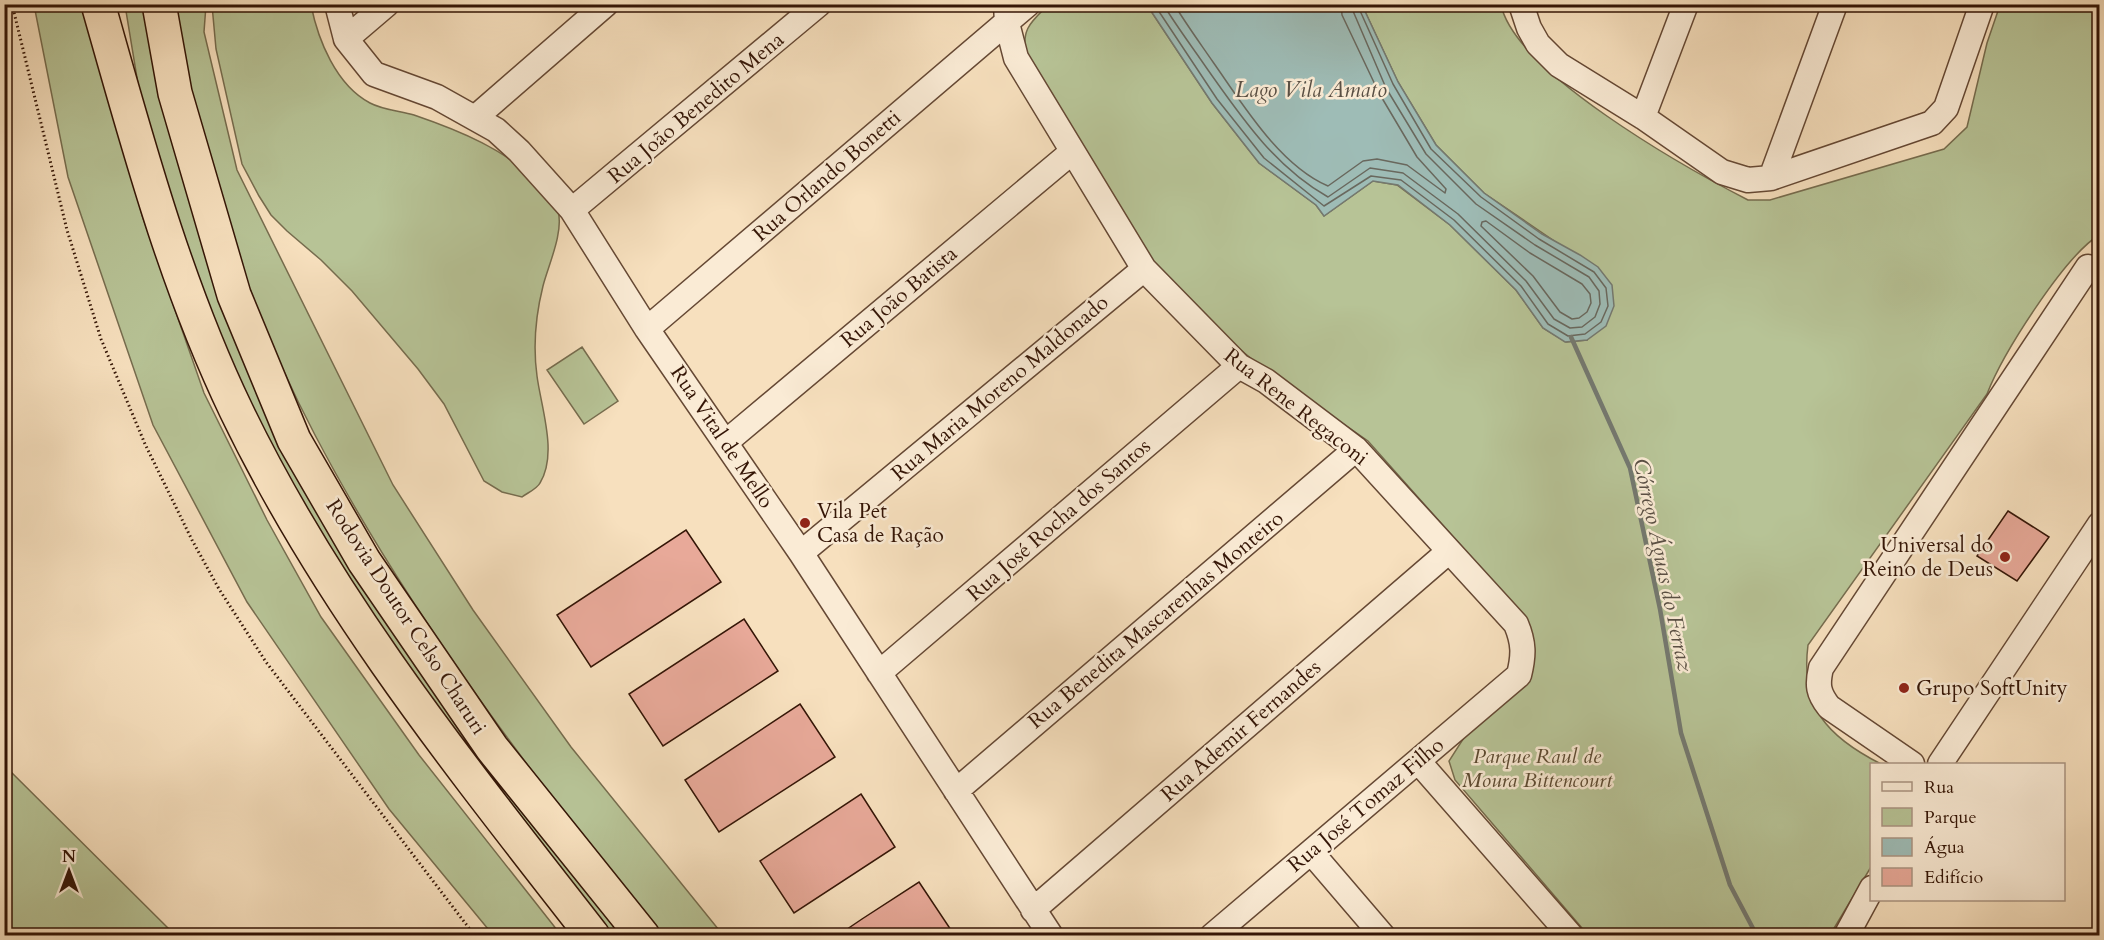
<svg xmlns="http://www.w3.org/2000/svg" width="2104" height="940" font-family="Cardo,serif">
<rect width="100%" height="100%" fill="#f7e0be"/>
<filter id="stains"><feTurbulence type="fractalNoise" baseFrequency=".00333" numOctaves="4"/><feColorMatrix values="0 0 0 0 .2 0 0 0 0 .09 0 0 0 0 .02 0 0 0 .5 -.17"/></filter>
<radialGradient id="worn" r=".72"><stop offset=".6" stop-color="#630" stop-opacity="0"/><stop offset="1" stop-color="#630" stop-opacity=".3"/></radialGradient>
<!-- green -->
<path fill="#b7c396" stroke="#766c4e" stroke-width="1.5" d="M34 5H87L142 215 204 393 267 520 321 617 419 755 561 935H493L389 809 247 602 153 425 68 177Z
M125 5H147L267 400 629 935H604L415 687 253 424 191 263 141 102Z
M174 5H206L204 32 237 170 393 485 473 610 571 747 723 935H659C533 776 409 615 315 435 245 302 199 152 174 5Z
M212 5H311C318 40 336 85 370 103 383 110 400 111 414 115 455 129 512 151 539 186 544 193 556 203 558 211 564 232 548 266 543 286 536 314 533 347 537 376 541 407 558 454 540 483 537 489 527 493 522 497L502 492 484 481 444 404 418 369 352 291 321 260 287 231 271 215 259 196 242 164 216 49Z
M1048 5H1147L1212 103 1259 163 1316 205 1324 216 1373 181 1397 185 1450 225 1516 290 1543 328 1566 342 1587 340 1560 245 1484 193 1436 145 1398 82 1362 5H1501C1516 73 1686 168 1748 200H1770L1944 149 1967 127 1987 43 2000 5H2099V235C2064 257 2003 353 1987 394L1808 645C1800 708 1828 737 1881 764H1872L1871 867 1830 935H1588L1455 780 1449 761 1465 736 1527 683 1534 658 1520 612 1368 441 1260 366 1204 319 1148 259 1026 55C1021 29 1031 22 1048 5Z
M582 347 618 401 584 424 547 370Z
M5 766 175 935H5Z"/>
<!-- water -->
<path fill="#9ebcb6" stroke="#747970" stroke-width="1.5" d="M1147 5H1362L1398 82 1436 145 1484 193 1542 234 1580 255 1598 267 1612 285 1614 306 1606 326 1587 340 1565 342 1543 328 1516 290 1450 225 1398 185 1373 181 1324 216 1316 205 1259 163 1212 103Z"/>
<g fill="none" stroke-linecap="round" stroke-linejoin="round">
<!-- shore -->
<path stroke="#69685e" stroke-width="1.5" d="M1154 4 1217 99 1264 158 1324 206 1371 176 1401 180 1454 220 1521 286 1548 324 1568 336 1585 334 1601 322 1608 306 1606 288 1594 272 1539 239 1481 197 1431 149 1393 84 1357 4
M1163 4C1177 27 1193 48 1208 70 1242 118 1275 167 1328 197L1370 168 1403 173 1458 214 1526 281 1554 319 1570 328 1582 327 1595 317 1600 304 1599 291 1589 277 1535 245 1476 204 1426 154 1386 88 1350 4
M1174 4C1186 24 1200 43 1213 62 1242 103 1279 165 1328 186L1363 161 1377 159 1407 165 1445 193 1446 189 1417 157 1379 93 1342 15 1341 4
M1486 221 1530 253 1582 284 1590 294 1591 303 1587 312 1579 318 1572 319 1560 312 1533 276 1481 226 1482 222Z"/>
<!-- stream -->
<path stroke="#747970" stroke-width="4.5" d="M1571 337 1630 468 1660 609 1681 733 1730 885 1757 936"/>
</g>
<!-- building -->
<path fill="#e8a999" stroke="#341506" stroke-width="1.5" d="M2008 511 2049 537 2017 581 1977 556Z
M686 530 721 582 591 667 557 615Z
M744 619 778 671 663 746 629 694Z
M800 704 835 757 719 832 685 780Z
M861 794 895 847 794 913 760 861Z
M919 882 955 936H837L862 919Z"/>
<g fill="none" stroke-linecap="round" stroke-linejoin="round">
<defs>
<path id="minor" d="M337 4 346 39 374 74 437 97 496 130 519 151 572 210 647 329 801 553 1051 936
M1006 4 1007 23 1016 58 1144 269 1239 366 1266 381 1356 449 1516 624C1524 643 1524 655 1519 675L1212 936
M1521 4 1529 28 1538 44 1559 65 1643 117 1722 172 1748 180 1771 178 1932 123 1946 108 1982 4
M346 39 387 4
M476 117 606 4
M1643 117 1686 4
M1771 178 1835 4
M572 210 819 4
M647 329 1028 4
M726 442 1072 152
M801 553 1144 269
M879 673 1239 366
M1418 761 1571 936
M1912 764 1829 707C1818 693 1817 685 1821 668L2088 267
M1940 764 2100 524
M956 791 1356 449
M1311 852 1383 936
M1033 910 1448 552
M1846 936 1872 888"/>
<path id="highway" d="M98 4C137 141 174 281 236 410 328 602 463 769 593 936
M159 4 175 93 234 295 294 440 364 561 492 748 643 936"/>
</defs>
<!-- minor casing -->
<use href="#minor" stroke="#654834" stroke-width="27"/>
<!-- highway casing -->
<use href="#highway" stroke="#341506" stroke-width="36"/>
<!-- path -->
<path stroke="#341506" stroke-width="3" stroke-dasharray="1.5 3" stroke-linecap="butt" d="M12 4 67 230 101 339 145 444 192 540 219 589 266 662 475 936"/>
<!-- minor -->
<use href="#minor" stroke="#faebd5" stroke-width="24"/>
<!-- highway -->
<use href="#highway" stroke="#f7e0be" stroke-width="33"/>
</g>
<!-- markers -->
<g fill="#8f2418" stroke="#faebd5" stroke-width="2">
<circle cx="805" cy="523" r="6"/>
<circle cx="2005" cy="557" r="6"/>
<circle cx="1904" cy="688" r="6"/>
</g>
<g text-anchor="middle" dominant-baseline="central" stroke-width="5" stroke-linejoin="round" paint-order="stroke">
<!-- street labels -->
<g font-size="21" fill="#341506" stroke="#faebd5">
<text transform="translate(696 108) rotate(-40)">Rua João Benedito Mena</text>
<text transform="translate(827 176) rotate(-41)">Rua Orlando Bonetti</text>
<text transform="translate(899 297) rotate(-40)">Rua João Batista</text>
<text transform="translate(1000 388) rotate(-40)">Rua Maria Moreno Maldonado</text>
<text transform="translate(1296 407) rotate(38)">Rua Rene Regaconi</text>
<text transform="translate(722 437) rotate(56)">Rua Vital de Mello</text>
<text transform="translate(1059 520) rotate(-41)">Rua José Rocha dos Santos</text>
<text transform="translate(406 617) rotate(57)">Rodovia Doutor Celso Charuri</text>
<text transform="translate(1156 620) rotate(-40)">Rua Benedita Mascarenhas Monteiro</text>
<text transform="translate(1241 731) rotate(-41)">Rua Ademir Fernandes</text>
<text transform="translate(1366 805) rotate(-40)">Rua José Tomaz Filho</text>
</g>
<!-- poi labels -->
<g font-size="21" fill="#341506" stroke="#faebd5" text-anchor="start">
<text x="817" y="511">Vila Pet<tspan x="817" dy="24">Casa de Ração</tspan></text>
<text x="1993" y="545" text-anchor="end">Universal do<tspan x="1993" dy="24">Reino de Deus</tspan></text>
<text x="1916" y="688">Grupo SoftUnity</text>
</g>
<!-- park labels -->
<g font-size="21" font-style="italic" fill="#5b4931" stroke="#faebd5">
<text x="1537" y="756">Parque Raul de<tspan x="1537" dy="24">Moura Bittencourt</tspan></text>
</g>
<!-- water labels -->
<g font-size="22" font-style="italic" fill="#594f44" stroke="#faebd5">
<text x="1311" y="90">Lago Vila Amato</text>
<text transform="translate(1663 565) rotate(78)">Córrego Águas do Ferraz</text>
</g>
</g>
<!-- margin -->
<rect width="2104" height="940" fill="none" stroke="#f7e0be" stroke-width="24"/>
<rect x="6" y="6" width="2092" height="928" fill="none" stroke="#341506" stroke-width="3"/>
<rect x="12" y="12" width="2080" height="916" fill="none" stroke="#341506" stroke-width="1.5"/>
<!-- legend -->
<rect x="1870" y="763" width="195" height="138" fill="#faebd5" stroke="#ab9582" stroke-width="1.5"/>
<rect x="1882" y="782" width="30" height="9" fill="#faebd5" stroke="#ab9582" stroke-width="1.5"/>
<text x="1924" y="793" font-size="18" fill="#341506">Rua</text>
<rect x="1882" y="808" width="30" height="18" fill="#b7c396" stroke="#ab9582" stroke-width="1.5"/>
<text x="1924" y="823" font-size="18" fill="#341506">Parque</text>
<rect x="1882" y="838" width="30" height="18" fill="#9ebcb6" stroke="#ab9582" stroke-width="1.5"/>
<text x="1924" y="853" font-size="18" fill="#341506">Água</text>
<rect x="1882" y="868" width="30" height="18" fill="#e8a999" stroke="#ab9582" stroke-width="1.5"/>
<text x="1924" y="883" font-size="18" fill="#341506">Edifício</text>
<!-- north arrow -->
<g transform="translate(69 871)" stroke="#faebd5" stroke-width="4.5" paint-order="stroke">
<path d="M0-4.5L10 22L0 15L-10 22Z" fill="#341506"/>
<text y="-9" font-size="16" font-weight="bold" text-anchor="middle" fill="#341506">N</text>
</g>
<rect width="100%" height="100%" filter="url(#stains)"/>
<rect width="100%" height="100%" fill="url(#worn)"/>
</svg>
